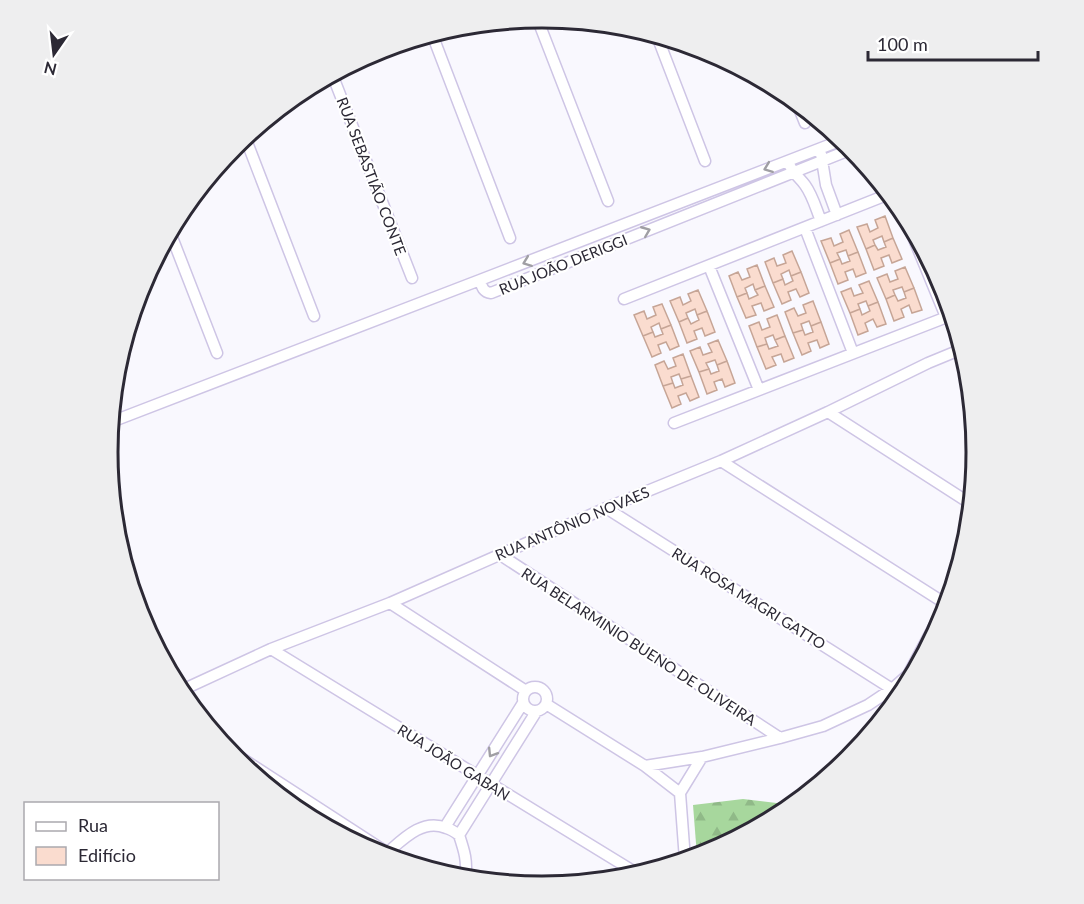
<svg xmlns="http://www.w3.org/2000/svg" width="1084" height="904" font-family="Lato,sans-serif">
<defs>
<pattern id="forest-firs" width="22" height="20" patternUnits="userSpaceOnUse" patternTransform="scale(1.5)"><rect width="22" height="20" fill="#a7d79d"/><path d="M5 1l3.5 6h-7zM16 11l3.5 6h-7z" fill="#90b988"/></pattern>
</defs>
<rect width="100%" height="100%" fill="#f9f8fe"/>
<!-- forest -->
<path fill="url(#forest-firs)" d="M743 799 793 805 783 813 708 853 697 856 693 805Z"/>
<!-- building -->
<path fill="#fadccf" stroke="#c6a596" stroke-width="1.5" d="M885 216 893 238 884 242 882 236 873 240 875 245 866 249 857 227 867 224 870 232 878 228 875 220Z
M849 230 858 252 848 256 846 250 837 253 840 259 830 263 821 241 831 238 834 246 843 242 840 234Z
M893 238 902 259 892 263 889 255 881 258 884 266 874 270 866 249 875 245 878 250 886 247 884 242Z
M792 251 801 272 791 276 789 270 781 274 783 279 773 283 765 262 774 258 777 266 786 263 783 255Z
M858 252 866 273 856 277 853 269 845 272 848 280 838 284 830 263 840 259 842 264 850 261 848 256Z
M757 265 765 286 755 290 753 284 745 288 747 293 737 297 729 276 738 272 742 280 750 277 747 269Z
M905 267 914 288 904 292 902 287 893 290 895 295 886 299 877 278 887 274 890 282 898 279 895 271Z
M801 272 809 293 800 297 796 289 788 292 791 300 782 304 773 283 783 279 785 285 793 281 791 276Z
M869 281 878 302 868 306 866 301 858 304 860 309 850 313 841 292 851 288 854 296 863 293 859 285Z
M765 286 774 307 764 311 761 303 752 306 756 315 746 318 737 297 747 293 749 299 758 295 755 290Z
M914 288 922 310 912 313 909 305 901 309 904 317 894 321 886 299 895 295 898 301 906 298 904 292Z
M698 290 707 311 697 315 695 309 686 313 688 318 679 322 670 301 680 297 683 305 691 301 688 294Z
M813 301 821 322 811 326 809 321 801 324 803 330 793 333 785 312 794 308 798 316 806 313 803 305Z
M878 302 886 324 877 327 873 319 865 323 868 331 858 335 850 313 860 309 862 315 870 311 868 306Z
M662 304 671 325 661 329 659 323 651 327 653 332 643 336 634 315 644 311 647 319 656 315 653 307Z
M707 311 715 332 705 336 702 328 694 331 697 339 687 343 679 322 688 318 691 324 699 320 697 315Z
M777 315 785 336 775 340 773 335 765 338 767 344 757 347 749 326 759 322 762 330 770 327 767 319Z
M821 322 829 344 820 348 817 340 808 343 811 351 802 355 793 333 803 330 805 335 813 332 811 326Z
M671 325 679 346 670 350 666 342 658 345 661 353 652 357 643 336 653 332 655 337 663 334 661 329Z
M785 336 794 358 784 362 781 354 772 357 776 365 766 369 757 347 767 344 769 349 778 346 775 340Z
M718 340 727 361 717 365 715 360 706 363 709 369 699 372 690 351 700 347 703 355 712 352 708 344Z
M683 354 691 376 681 379 679 374 671 377 673 383 663 386 655 365 664 361 668 369 676 366 673 358Z
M727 361 735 383 725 387 722 379 714 382 717 390 707 394 699 372 709 369 711 374 719 371 717 365Z
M691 376 699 397 690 401 686 393 678 396 681 404 672 408 663 386 673 383 675 388 683 385 681 379Z"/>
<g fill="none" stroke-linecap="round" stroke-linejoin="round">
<defs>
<path id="minor" d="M537 18 608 201
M432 34 510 238
M657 36 705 161
M332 74 412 278
M797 103 805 123
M245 137 314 316
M842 140 480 280C482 287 483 292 491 293L852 149
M821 154 826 185 837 215
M790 166C794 174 800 178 805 185 813 196 816 209 821 221
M902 210 946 317
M805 228 853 353
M170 232 217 353
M709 266 759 390
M624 299 889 194
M828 412 971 504
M111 422 480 280
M674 423 952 315
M721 461 946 604
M606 508 892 689
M499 554 780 738
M390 603 526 691
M271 649 638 874
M523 699a12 12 0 1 1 24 0a12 12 0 1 1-24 0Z
M180 691 271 649 390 603 606 508 721 461 828 412 928 363 962 349
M546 704 645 766 680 793
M226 748 397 859
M645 766 702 757 780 738 823 726 868 705 892 689 908 675 948 600
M445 827 523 703
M459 835 536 712
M387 853C403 839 423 818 446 828 451 829 455 832 459 835 464 850 468 862 465 878
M685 860 680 793 702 757"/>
</defs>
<!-- minor casing -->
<use href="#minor" stroke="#cec5e5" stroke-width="13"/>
<!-- minor -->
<use href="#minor" stroke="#fff" stroke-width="10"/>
</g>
<!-- one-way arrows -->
<defs><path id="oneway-chevron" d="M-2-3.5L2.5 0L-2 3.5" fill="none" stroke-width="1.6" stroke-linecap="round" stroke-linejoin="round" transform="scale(1.5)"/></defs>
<g stroke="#a09fa4">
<use href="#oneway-chevron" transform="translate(768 168) rotate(159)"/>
<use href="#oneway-chevron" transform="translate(646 231) rotate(-22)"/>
<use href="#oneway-chevron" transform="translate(527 262) rotate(159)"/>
<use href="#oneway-chevron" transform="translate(492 753) rotate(122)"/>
</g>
<g text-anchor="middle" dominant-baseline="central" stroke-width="4.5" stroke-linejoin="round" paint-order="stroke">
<!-- street labels -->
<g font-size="15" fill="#2c2935" stroke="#fff">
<text transform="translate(372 176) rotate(69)">RUA SEBASTIÃO CONTE</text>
<text transform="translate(563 264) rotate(-22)">RUA JOÃO DERIGGI</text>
<text transform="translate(572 523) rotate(-23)">RUA ANTÔNIO NOVAES</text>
<text transform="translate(749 598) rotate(32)">RUA ROSA MAGRI GATTO</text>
<text transform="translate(639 646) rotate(33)">RUA BELARMINIO BUENO DE OLIVEIRA</text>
<text transform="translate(454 762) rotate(32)">RUA JOÃO GABAN</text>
</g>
</g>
<!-- crop -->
<path d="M0 0H1084V904H0ZM118 452a424 424 0 1 1 848 0a424 424 0 1 1-848 0Z" fill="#eeeeef" fill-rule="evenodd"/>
<path fill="none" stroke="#2c2935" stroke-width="3" d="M118 452a424 424 0 1 1 848 0a424 424 0 1 1-848 0Z"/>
<!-- legend -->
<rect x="24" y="802" width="195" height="78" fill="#ffffff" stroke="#aba9ae" stroke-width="1.5"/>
<rect x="36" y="822" width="30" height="9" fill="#ffffff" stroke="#aba9ae" stroke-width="1.5"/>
<text x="78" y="832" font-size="18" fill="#2c2935">Rua</text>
<rect x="36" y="847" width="30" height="18" fill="#fadccf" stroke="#aba9ae" stroke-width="1.5"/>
<text x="78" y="862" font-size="18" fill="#2c2935">Edifício</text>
<!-- north arrow -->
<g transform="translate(54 54) rotate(194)" stroke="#ffffff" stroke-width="4.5" paint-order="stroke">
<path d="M0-4.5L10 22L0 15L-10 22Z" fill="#2c2935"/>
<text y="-9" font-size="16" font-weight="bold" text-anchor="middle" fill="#2c2935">N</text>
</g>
<!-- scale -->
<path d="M868 51v9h170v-9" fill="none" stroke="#2c2935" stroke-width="3"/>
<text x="877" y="51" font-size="18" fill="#2c2935" stroke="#ffffff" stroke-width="4.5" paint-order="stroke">100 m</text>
</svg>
